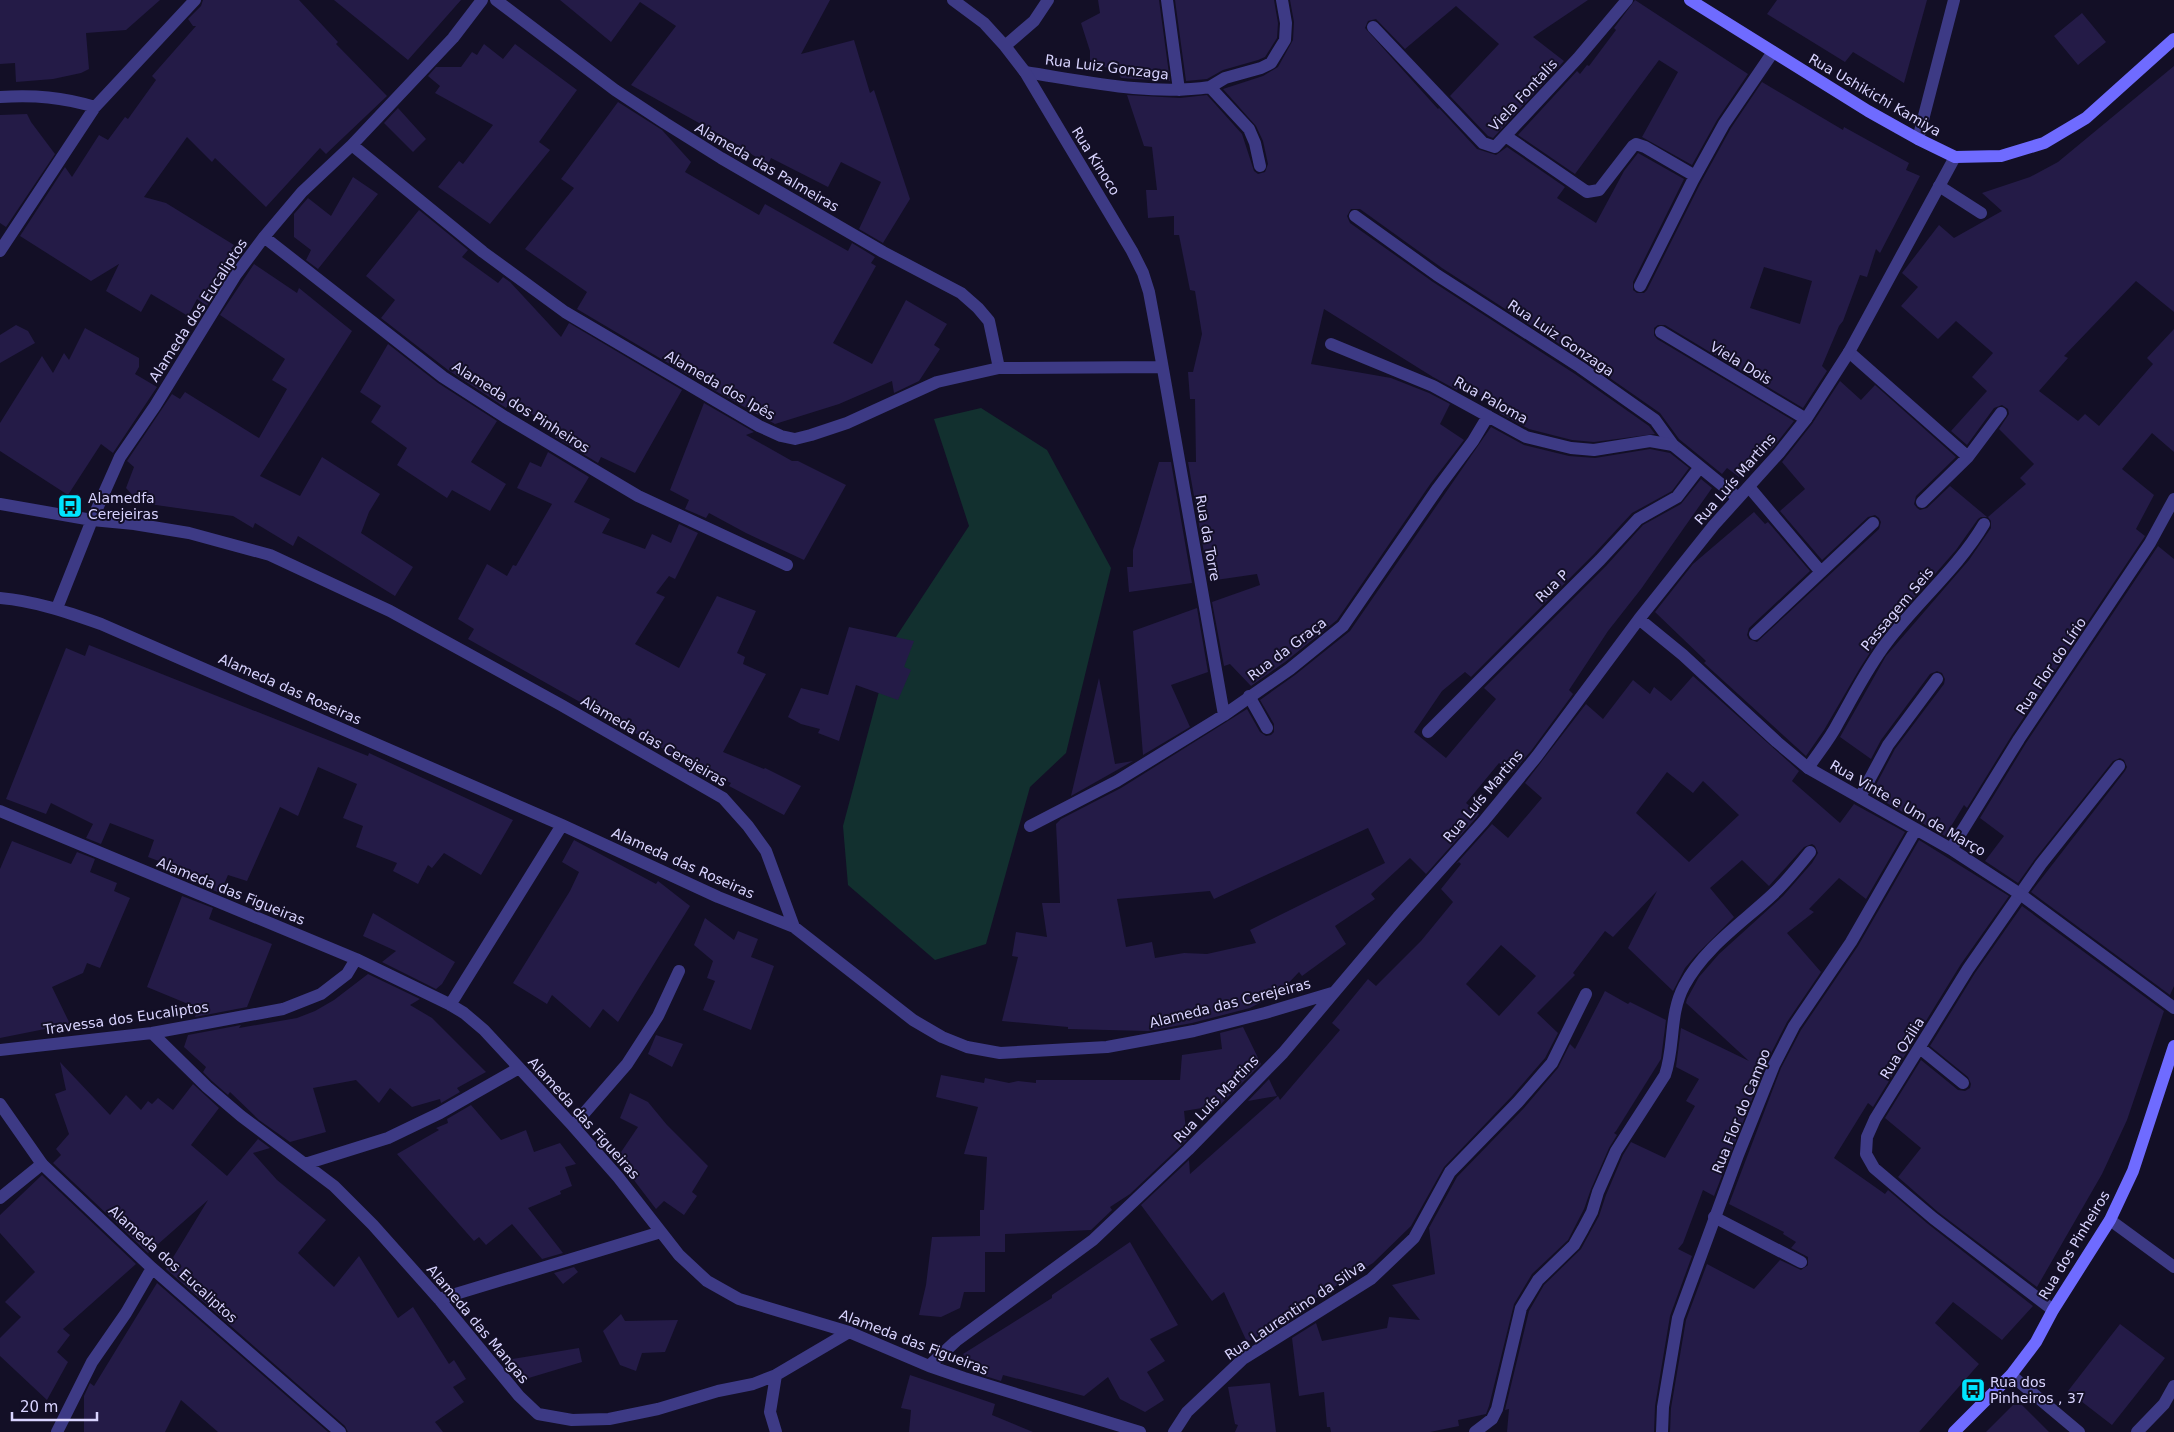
<svg xmlns="http://www.w3.org/2000/svg" width="2174" height="1432" font-family="'DejaVu Sans',sans-serif">
<rect width="100%" height="100%" fill="#130f26"/>
<!-- green -->
<path fill="#12302f" d="M981 408 1047 450 1111 568 1066 753 1030 787 986 944 935 960 848 885 843 826 892 643 969 526 934 419Z"/>
<!-- building -->
<path fill="#241b47" fill-rule="evenodd" d="M0 0H160L126 30 86 33 89 69 81 73 53 79 16 82 15 63 0 64Z
M203 0H299L338 42 336 44 387 96 326 154 320 148 266 207 215 158 212 162 187 137 144 197 166 203 234 245 231 249 240 255 207 306 197 299 188 316 151 294 141 312 106 291 119 264 91 281 20 236 65 167 72 177 99 135 108 140 125 117 128 119 156 80 152 76 196 26H193L188 19 201 6Z
M334 0H461L408 60Z
M560 0H830L801 54 854 40 870 93 874 90 910 199 883 243 859 229 881 182 841 162 828 187 771 158 768 165 733 142 631 85 676 26 640 2 611 42Z
M1098 0H1159L1170 81 1121 78 1118 72 1108 71V68L1090 63V51L1081 23 1100 13Z
M1175 0H1274L1278 23 1277 38 1265 57 1258 60 1223 70 1207 79 1186 81Z
M1290 0H1588L1533 37 1564 61 1493 138 1488 136 1450 96 1499 44 1456 6 1405 49 1376 19 1368 21 1365 28 1438 109 1439 108 1477 149 1496 155 1507 147 1565 187 1557 198 1596 223 1624 171 1638 153 1684 179 1633 282V290L1637 293H1644L1647 290 1700 184 1731 128 1762 82 1843 130 1844 127 1909 163 1906 170 1920 176 1880 253 1876 249 1867 277 1860 275 1843 321 1839 326 1822 366 1827 371 1803 408 1665 325H1658L1654 328V335L1657 339 1794 421 1771 450 1767 445 1764 450 1760 447 1739 477 1727 468 1722 474 1679 439 1660 413 1584 360 1442 268 1360 209H1351L1347 216 1350 223 1433 282 1575 374 1649 426 1655 434 1594 442 1572 440 1529 429 1499 413 1502 407 1460 385 1457 390 1433 377 1324 309 1311 364 1391 378 1429 393 1450 404 1440 424 1464 440 1431 483 1337 620 1285 662 1251 686 1230 664 1224 666 1212 602 1260 585 1257 574 1209 581 1188 462H1196L1195 399H1190L1188 372H1193L1202 334 1195 291 1190 290 1179 235H1174V216L1148 218 1146 190H1157L1152 147 1144 146 1127 95 1180 98 1207 95 1242 134 1254 171 1258 174 1265 172 1268 164 1263 141 1256 126 1223 89 1263 76 1278 67 1293 40 1294 22ZM1764 267 1812 281 1800 324 1750 308Z
M1635 0 1748 74 1717 120 1692 165 1642 137 1678 72 1659 60 1575 174 1518 135 1577 71 1580 74 1587 65 1589 66 1616 30 1614 28Z
M1777 0H1927L1904 83 1853 52 1845 62 1767 14Z
M2082 13 2106 42 2078 65 2054 36Z
M484 44 503 59 515 44 577 90 539 142 550 150 490 224 438 187 459 161 463 164 493 125 435 93 440 86 428 76 436 67H461L472 52 477 55Z
M2174 66V312L2136 281 2064 356 2068 358 2039 391 2078 421 2085 414 2099 426 2153 364 2147 358 2174 329V452L2152 433 2122 469 2154 495 2136 529 2145 536 2012 735 1967 808 1964 805 1945 836 1871 794 1895 749 1944 684 1945 679 1942 673 1937 671 1930 674 1881 740 1871 759 1840 737 1886 656 1969 560 1991 528V521L1988 517 2026 484 2020 478 2034 464 1999 429 2009 414 2008 409 2002 405 1994 408 1967 445 1951 431 1987 391 1972 377 1993 353 1956 321 1938 339 1901 306 1918 287 1902 273 1939 225 1954 238 2002 211 1982 193 2030 177 2058 162Z
M618 102 662 130 691 162 685 172 759 215 765 204 848 251 852 243 875 257 871 263 876 266 833 343 872 364 906 300 947 324 934 345 940 349 919 381 894 393 892 381 839 404 775 424 710 388 713 382 692 372 690 376 577 309 587 292 525 249 574 188 561 179Z
M398 108 426 139 413 152 384 123Z
M27 114 31 122 55 154 6 227 0 223V115Z
M353 177 378 194 318 269 306 260 311 250 294 237V214L308 198 331 216Z
M419 210 468 250 462 257 498 283 503 277 510 282 561 337 569 323 682 390 635 473 601 457 598 463 555 437 559 429 510 402 506 408 448 370 381 318 395 300 366 276Z
M254 264 297 293 299 288 352 331 260 476 300 496 322 457 380 494 369 512 361 533 413 567 395 596 298 536 293 546 255 523 253 528 233 516 149 504 136 499 126 488 134 467 127 461 172 394 180 399 185 392 259 438 287 389 272 380 285 359 220 315Z
M16 325 28 331 35 343 0 363V335Z
M85 328 139 358V367L135 374 157 387 113 453 101 444 68 495 0 451V423L42 356 53 373 64 353 69 360Z
M388 344 438 383 497 421 471 462 506 484 490 511 452 490 447 498 397 465 407 448 371 422 381 406 360 392Z
M1840 381 1861 400 1875 385 1956 457 1916 496 1914 504 1917 508 1920 510 1927 508 1950 486 1987 517H1981L1978 519 1956 550 1880 637 1860 668 1824 730 1806 756 1704 663 1706 661 1655 612 1693 564 1754 512 1765 524 1768 522 1810 571 1749 628 1747 635 1749 639 1757 642 1879 529 1881 522 1879 518 1875 515 1868 517 1822 560 1780 511 1805 489 1782 462 1812 424Z
M704 403 754 432 746 435 792 461H798L846 485 804 560 746 533 709 513 706 518 685 509 689 500 670 490Z
M1491 427 1524 445 1569 456 1595 458 1650 449 1670 453 1689 468 1672 491 1632 513 1594 554 1471 677 1465 672 1442 691 1414 732 1446 758 1496 699 1484 688 1606 566 1643 525 1681 504 1701 479 1712 488 1641 589 1608 631 1569 690 1573 694 1531 751 1512 773 1499 763 1466 803 1479 814 1477 817 1426 874 1410 858 1371 894 1375 899 1335 926 1346 944 1302 976 1299 972 1279 993 1250 1008 1192 1023 1148 1031 1068 1029V1027L1002 1021 1018 957 1012 956 1016 932 1047 937 1042 903H1060L1056 824 1061 819 1121 788 1247 709 1260 732 1266 736 1271 735 1274 732V724L1260 700 1295 675 1350 631ZM1368 828 1385 863 1250 930 1256 943 1207 954 1184 953 1155 958 1152 942 1126 947 1117 899 1210 891 1214 899Z
M548 452 589 477 574 502 610 519 602 533 645 549 652 534 671 543 679 524 698 533 675 579 669 576 656 593 665 597 635 644 679 668 717 596 756 611 737 653 745 657 743 664 766 674 723 752 764 769 765 768 801 786 784 815 729 786 731 783 692 765 468 639 474 629 458 619 487 564 507 576 513 565 516 566 552 504 517 488 530 462 541 467Z
M1159 462H1171L1192 583 1129 592 1127 567H1133V550Z
M2158 546 2174 559V986L2170 995 2031 892 2125 771 2127 767 2124 760 2120 758 2113 761 2035 859 2018 883 1985 861 2004 836 1980 818 2026 743Z
M1197 608 1208 672 1171 685 1190 727 1143 755 1133 631Z
M849 627 914 641 904 667 911 670 898 700 856 685 839 741 818 733 820 729 801 724 788 717 801 688 828 695Z
M89 645 328 740 368 756 369 753 513 820 481 875 444 853 432 868 428 865 418 884 393 871 397 863 356 847 363 826 343 818 357 784 318 767 298 816 280 807 247 881 228 875 220 893 188 880 191 873 148 857 154 840 110 823 101 844 86 838 93 824 51 803 46 814 6 799 66 648 85 656Z
M1693 676 1799 771 1792 781 1840 823 1854 804 1905 832 1866 899 1839 878 1809 909 1814 912 1787 933 1821 972 1787 1022 1767 1061 1714 1196 1703 1190 1683 1243 1678 1249 1692 1256 1670 1316 1655 1406 1654 1432H1507L1509 1409 1505 1410 1529 1311 1544 1285 1581 1249 1599 1216 1606 1195 1623 1155 1631 1142 1665 1158 1695 1106 1686 1101 1699 1079 1676 1067 1681 1028 1749 1061 1686 1003 1687 999 1699 977 1719 954 1783 896 1812 863 1818 853 1815 846 1812 844 1804 847 1769 886 1742 860 1710 888 1734 917 1696 955 1685 968 1673 991 1628 948 1657 891 1613 937 1605 931 1573 973 1575 975 1537 1013 1558 1033 1545 1058 1512 1096 1444 1167 1411 1226 1373 1263 1313 1300 1314 1302 1309 1305 1310 1307 1289 1320 1247 1342 1224 1292 1212 1301 1141 1205 1189 1160 1190 1174 1278 1096 1280 1100 1340 1030 1332 1023 1368 979 1376 986 1421 941 1453 902 1441 889 1461 864 1459 862 1456 864 1492 824 1508 838 1542 798 1525 783 1586 704 1603 719 1633 680 1650 694 1654 687 1671 701ZM1667 772 1693 793 1703 781 1739 815 1689 862 1636 813ZM1501 945 1536 976 1499 1016 1466 984Z
M1099 678 1115 764 1133 761 1071 796Z
M574 840 656 884 658 881 690 906 618 1022 603 1009 590 1028 552 995 547 1004 513 983 570 891 579 872 562 862Z
M1919 840 2009 896 1961 964 1873 1107 1868 1103 1834 1158 1885 1194 1888 1190 1928 1224 2033 1306 2002 1340 1953 1302 1935 1323 1979 1364 1919 1432H1670L1671 1408 1686 1320 1707 1264 1754 1289 1780 1260 1801 1270 1808 1265V1257L1791 1248 1796 1242 1783 1234 1784 1232 1729 1204 1781 1068 1801 1030 1858 946Z
M12 841 71 864 77 852 95 859 90 872 117 883 114 891 130 898 100 968 87 963 83 973 52 987 70 1024 0 1038V869Z
M182 896 213 908 209 919 272 944 247 1007 195 1017 200 1005 193 1006 147 987Z
M2022 906 2164 1011 2127 1120 2102 1174 2037 1287 1938 1212 1898 1177 1921 1148 1885 1118 1921 1060 1958 1090 1965 1091 1970 1088 1971 1084 1968 1077 1930 1046 1975 973Z
M373 913 455 962 442 984 436 989 382 962 396 951 363 936Z
M705 918 734 940 738 931 758 939 751 957 774 966 751 1030 703 1010 715 981 707 978 713 961 694 945Z
M368 974 420 999 410 1005 432 1018 486 1072 457 1088 460 1092 441 1103 440 1099 412 1107 390 1088 379 1103 356 1080 313 1088 326 1132 290 1142 259 1120 230 1092 228 1095 212 1081 203 1072 206 1067 184 1047 188 1035 241 1025 239 1028 297 1018 315 1011 334 1000Z
M1605 991 1628 1004 1630 1002 1666 1020 1661 1059 1616 1131 1614 1133 1617 1135 1609 1148 1591 1189 1584 1209 1568 1240 1532 1274 1514 1304 1489 1406 1486 1414 1458 1420 1459 1426 1430 1432H1331L1330 1427H1327L1324 1392 1299 1396 1292 1338 1316 1323 1322 1341 1387 1328 1389 1317 1420 1320 1392 1285 1435 1274 1429 1228 1457 1177 1524 1108 1558 1068 1570 1044 1575 1049Z
M1243 1027 1261 1064 1220 1105 1184 1111 1187 1140 1130 1194 1110 1207 1112 1210 1091 1230 1005 1234V1252H985V1292H964L960 1308 941 1317 919 1315 926 1285 932 1237 980 1236V1210H984L987 1157 964 1154 978 1107 936 1097 941 1075 984 1083 985 1078 1009 1083 1018 1081 1036 1083V1080H1180L1182 1055 1222 1049 1220 1033Z
M656 1035 683 1044 672 1067 648 1054Z
M60 1062 110 1115 126 1095 141 1110 148 1101 152 1104 158 1098 173 1110 193 1084 219 1108 191 1145 227 1176 258 1139 270 1148 253 1153 277 1180 326 1220 298 1253 334 1287 359 1256 398 1318 413 1307 449 1364 454 1360 466 1379 453 1387 464 1402 435 1422 443 1432H348L345 1426 166 1269 208 1200 148 1253 53 1163 61 1155 56 1149 69 1134 55 1094 66 1090Z
M1269 1079 1277 1096 1248 1101Z
M630 1093 648 1102 667 1125 708 1166 692 1192 697 1196 684 1215 664 1201 656 1209 617 1158 638 1127 620 1118Z
M471 1105 501 1140 526 1130 534 1152 560 1143 576 1164 565 1167 572 1186 560 1191 561 1194 528 1208 563 1253 542 1259 512 1224 486 1245 479 1237 474 1241 397 1154 439 1130 436 1128 448 1123 447 1119Z
M42 1175 136 1264 63 1329 70 1335 57 1352 68 1362 47 1400 0 1356V1338L21 1317 5 1302 35 1272 0 1233V1215Z
M1130 1242 1178 1325 1150 1339 1165 1361 1147 1372 1164 1400 1145 1412 1120 1399 1108 1377 1084 1396 1003 1375 1001 1381 982 1375 963 1354 1052 1298V1295Z
M574 1267 578 1272 563 1284 554 1273Z
M157 1283 328 1432H218L181 1400 165 1432H84V1396L90 1383 94 1386Z
M621 1314 625 1321 678 1320 665 1352 642 1353 636 1371 620 1365 603 1331Z
M2120 1324 2165 1358 2112 1425 2068 1391Z
M579 1348 582 1362 522 1380 506 1360Z
M910 1375 995 1404 992 1415 1033 1432H909L911 1410 901 1408Z
M1270 1383 1276 1432H1235L1238 1425 1235 1424 1228 1387Z
M2013 1405H2022L2049 1432H1986Z"/>
<g fill="none" stroke-linecap="round" stroke-linejoin="round">
<!-- lane -->
<path stroke="#3d3a85" stroke-width="12" d="M496 0 615 90 665 123 721 158 883 252 961 293 978 308 989 321 999 368
M1167 0 1179 90
M1373 27 1483 143 1495 147 1578 58 1627 0
M1025 72C1084 81 1150 96 1210 87L1249 129 1255 143 1260 166
M1210 87 1225 78 1261 68 1271 63 1285 40 1286 23 1282 0
M1507 137 1587 192 1599 190 1633 146 1636 144 1645 147 1695 176
M1939 186 1981 213
M1355 216 1437 275 1580 367 1655 420 1673 445 1738 498
M1640 286 1693 180 1724 124 1773 52
M1661 332 1806 419
M1849 352 1968 457
M1749 487 1821 572
M1922 502 1968 457 2001 413
M1755 634 1873 523
M1249 696 1267 728
M1428 732 1600 560 1638 519 1677 497 1700 467
M1808 768C1818 753 1830 739 1838 723 1854 695 1867 668 1887 642 1918 601 1958 568 1984 524
M1860 797 1888 745 1937 679
M1920 1048 1963 1083
M0 1198 42 1164
M1714 1217 1801 1262
M2053 1310 1933 1218 1874 1168 1866 1154 1867 1137 1875 1119 1968 969 2041 864 2119 766
M1475 1432 1492 1419 1497 1409 1521 1308 1538 1280 1574 1245 1583 1229 1592 1212 1598 1192 1616 1151 1665 1075C1675 1046 1669 1014 1684 986 1704 948 1742 923 1772 895 1786 882 1798 867 1810 852"/>
<!-- street -->
<path stroke="#3d3a85" stroke-width="12" d="M953 0 984 23 1005 46 1025 72 1132 251 1143 273 1149 292 1157 335 1224 715
M1005 46 1034 21 1048 0
M0 97C35 95 62 97 95 107
M1918 139 1954 0
M352 145 483 252 565 312 759 426 781 436 795 439 811 435 847 423 937 382 999 368 1162 367
M264 237 443 377 505 417 638 496 787 565
M0 251 95 107 195 0
M1331 344 1433 386 1526 437 1571 448 1594 450 1650 441 1673 445
M0 504 92 520 134 524 189 533 270 555 390 611 561 705 723 798 748 826 766 851 794 927 913 1020 942 1037 967 1047 1000 1053 1107 1047 1194 1031 1265 1013 1332 993
M0 598C35 601 67 612 101 624L562 825 718 897 794 927
M57 608 92 520 120 457 155 406 235 276 264 237 302 192 352 145 453 38 482 0
M1639 619 1683 655 1777 742 1808 768 1951 849 2020 894 2174 1008
M0 811 356 959 449 1004 464 1013 484 1030 573 1126 618 1177 679 1255 707 1281 739 1299 849 1332 929 1366 964 1378 1140 1432
M1030 826 1117 781 1224 715 1290 669 1343 626 1438 488 1473 441 1488 416
M1951 849 2019 739 2150 543 2174 499
M450 1005 562 825
M152 1033 207 1087 241 1116 334 1186 373 1225 439 1299 519 1396 538 1414 572 1420 609 1419 658 1409 718 1391 753 1384 776 1375 849 1332
M0 1050 152 1033 283 1009 321 994 347 974 356 959
M0 1104 42 1164 152 1268 340 1432
M573 1126 627 1064 658 1016 679 971
M305 1164 388 1138 440 1113 519 1068
M2110 1220 2174 1267
M439 1299 661 1232
M929 1366 956 1341 1093 1240 1188 1150 1283 1053 1398 917 1483 822 1537 756 1639 619 1714 525 1779 453 1806 419 1849 352 1955 157
M776 1375 770 1412 776 1432
M2011 1375 2079 1432
M57 1432 92 1362 126 1313 152 1268
M1174 1432 1187 1412 1243 1359 1371 1279 1414 1238 1450 1172 1518 1102 1552 1063 1586 994
M1662 1432 1663 1407 1678 1318 1738 1155 1774 1065 1794 1026 1851 942 1916 829
M2137 1432 2164 1404 2174 1386"/>
<!-- secondary -->
<path stroke="#6f6bff" stroke-width="12" d="M1690 0 1868 111 1918 139 1955 157 2001 156 2044 143 2086 118 2174 39
M1954 1432 2011 1375 2036 1342 2053 1310 2110 1220 2133 1171 2174 1046"/>
</g>
<!-- icons -->
<defs>
<symbol id="bus-square" viewBox="-11 -11 22 22"><rect x="-9" y="-9" width="18" height="18" rx="4" fill="#00e5ff" stroke="#130f26"/><path d="M-5-6H5V4H4V6H2V4H-2V6H-4V4H-5ZM-3.5-4V0h7V-4ZM-3.5 1.2v1.5H-2V1.2ZM2 1.2v1.5H3.5V1.2Z" fill="#111"/></symbol>
</defs>
<g fill-rule="evenodd">
<use href="#bus-square" x="56" y="492" width="28" height="28"/>
<use href="#bus-square" x="1959" y="1376" width="28" height="28"/>
</g>
<g text-anchor="middle" dominant-baseline="central" stroke-width="4" stroke-linejoin="round" paint-order="stroke">
<!-- street labels -->
<g font-size="14" fill="#d9d4ff" stroke="#130f26">
<text transform="translate(1107 67) rotate(7)">Rua Luiz Gonzaga</text>
<text transform="translate(1523 95) rotate(-47)">Viela Fontalis</text>
<text transform="translate(1875 95) rotate(30)">Rua Ushikichi Kamiya</text>
<text transform="translate(1096 161) rotate(58)">Rua Kinoco</text>
<text transform="translate(767 167) rotate(30)">Alameda das Palmeiras</text>
<text transform="translate(198 310) rotate(-57)">Alameda dos Eucaliptos</text>
<text transform="translate(1561 338) rotate(34)">Rua Luiz Gonzaga</text>
<text transform="translate(1741 363) rotate(31)">Viela Dois</text>
<text transform="translate(720 385) rotate(30)">Alameda dos Ipês</text>
<text transform="translate(1491 400) rotate(29)">Rua Paloma</text>
<text transform="translate(521 407) rotate(32)">Alameda dos Pinheiros</text>
<text transform="translate(1735 479) rotate(-49)">Rua Luís Martins</text>
<text transform="translate(1208 538) rotate(80)">Rua da Torre</text>
<text transform="translate(1552 586) rotate(-44)">Rua P</text>
<text transform="translate(1897 609) rotate(-50)">Passagem Seis</text>
<text transform="translate(1287 649) rotate(-37)">Rua da Graça</text>
<text transform="translate(2051 666) rotate(-56)">Rua Flor do Lírio</text>
<text transform="translate(290 689) rotate(24)">Alameda das Roseiras</text>
<text transform="translate(654 741) rotate(30)">Alameda das Cerejeiras</text>
<text transform="translate(1483 796) rotate(-50)">Rua Luís Martins</text>
<text transform="translate(1908 808) rotate(30)">Rua Vinte e Um de Março</text>
<text transform="translate(683 863) rotate(24)">Alameda das Roseiras</text>
<text transform="translate(231 891) rotate(22)">Alameda das Figueiras</text>
<text transform="translate(1230 1003) rotate(-14)">Alameda das Cerejeiras</text>
<text transform="translate(126 1018) rotate(-8)">Travessa dos Eucaliptos</text>
<text transform="translate(1902 1048) rotate(-58)">Rua Ozilia</text>
<text transform="translate(1216 1099) rotate(-46)">Rua Luís Martins</text>
<text transform="translate(1741 1111) rotate(-68)">Rua Flor do Campo</text>
<text transform="translate(584 1118) rotate(48)">Alameda das Figueiras</text>
<text transform="translate(2074 1245) rotate(-59)">Rua dos Pinheiros</text>
<text transform="translate(173 1264) rotate(42)">Alameda dos Eucaliptos</text>
<text transform="translate(1295 1310) rotate(-34)">Rua Laurentino da Silva</text>
<text transform="translate(478 1324) rotate(50)">Alameda das Mangas</text>
<text transform="translate(914 1342) rotate(21)">Alameda das Figueiras</text>
</g>
<!-- poi labels -->
<g font-size="14" fill="#d9d4ff" stroke="#130f26" text-anchor="start">
<text x="88" y="498">Alamedfa<tspan x="88" dy="16">Cerejeiras</tspan></text>
<text x="1990" y="1382">Rua dos<tspan x="1990" dy="16">Pinheiros , 37</tspan></text>
</g>
</g>
<!-- scale -->
<path d="M12 1412v8h85v-8" fill="none" stroke="#d9d4ff" stroke-width="2.5"/>
<text x="20" y="1412" font-size="15" fill="#d9d4ff" stroke="#130f26" stroke-width="4" paint-order="stroke">20 m</text>
</svg>
